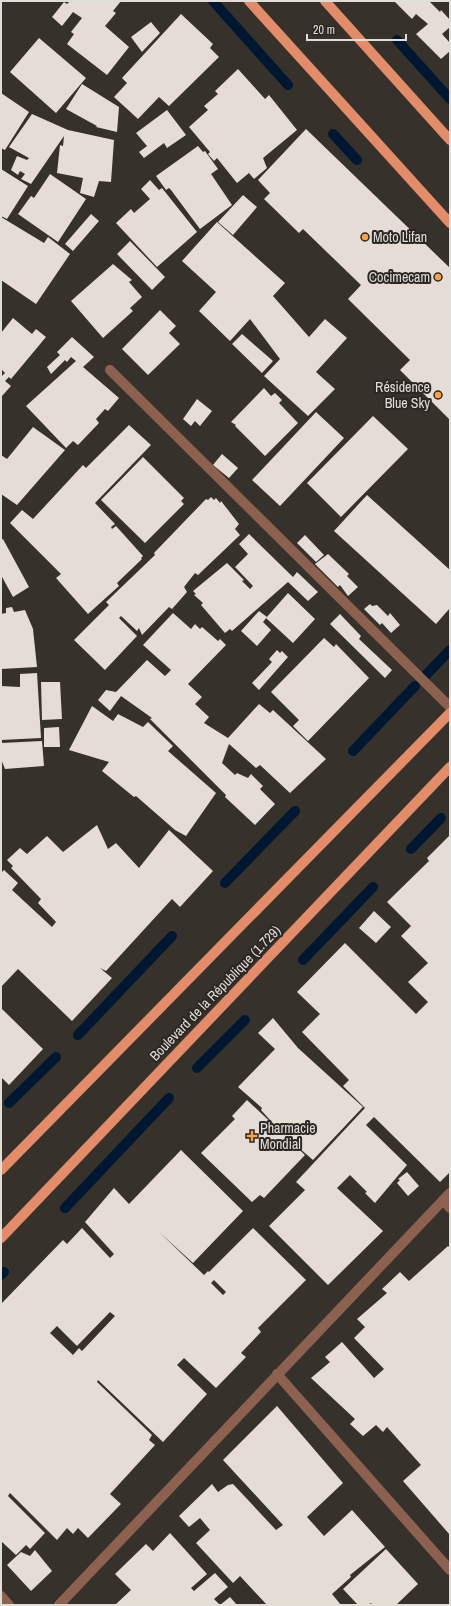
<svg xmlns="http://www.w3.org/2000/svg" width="451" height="1606" font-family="'Archivo Narrow',sans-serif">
<rect width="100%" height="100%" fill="#37312b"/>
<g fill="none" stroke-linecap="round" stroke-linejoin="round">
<!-- stream -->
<path stroke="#001731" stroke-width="10" d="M213 1 288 85
M397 40 450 99
M333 134 357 160
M426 675 450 650
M353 751 415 686
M411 849 441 818
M225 883 295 811
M303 960 373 887
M78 1035 172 936
M197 1068 245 1020
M9 1103 56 1057
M65 1208 169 1098
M1 1275 4 1272"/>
</g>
<!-- building -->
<path fill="#e4dcd5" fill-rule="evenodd" d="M70 1H121L113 11 116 13 105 26 129 47 107 75 67 44 74 34 71 32 82 18 73 12 62 26 52 17 64 2 67 4Z
M394 1H429L440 12 441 10 450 20V27L442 34 450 43V51L441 59 416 34 428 24 416 14 412 19Z
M181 14 213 44 210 48 219 57 169 106 159 97 138 119 114 97 127 83 122 78Z
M151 22 160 33 142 52 131 37Z
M39 38 86 78 56 113 10 72Z
M238 69 265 99 269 95 297 130 263 158 267 168 254 179 249 173 237 183 217 158 214 161 208 154 210 152 189 127 208 110 204 106 218 94 215 91Z
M82 84 119 107 117 132 96 127 97 126 66 109Z
M1 93 29 112 5 150 1 148Z
M167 110 186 135 167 148 164 143 144 158 139 152 147 146 136 133Z
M32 114 68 130 114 140 111 182 99 181 94 197 80 193 83 178 57 173 60 145 63 146 64 136 31 184 21 179 25 174 20 171 18 175 11 170 17 156 27 160 29 158 9 147Z
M306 129 450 268V420L400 370 410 360 348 299 361 285 303 229 299 233 264 199 270 193 258 180Z
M198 146 203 152 205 151 218 169 211 174 232 205 200 229 171 190 169 188 166 190 156 176Z
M1 169 28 186 7 219 1 216Z
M50 174 86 199 58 242 18 214 31 196 34 198Z
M150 180 159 190 162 188 197 232 157 267 116 223 131 209 134 213 150 199 141 189Z
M243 195 257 207 233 235 218 222Z
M91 214 99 221 73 251 65 244Z
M1 217 44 243 48 237 70 254 36 304 1 280Z
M217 222 285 283 273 296 309 337 325 319 347 338 316 372 335 389 308 416 264 376 280 359 250 319 230 341 199 311 216 292 182 261Z
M130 241 165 277 152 290 117 254Z
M113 264 132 280 129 282 142 297 130 308 133 311 103 338 71 301Z
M160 310 176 326 169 333 180 344 148 375 122 349Z
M13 318 32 334 36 329 46 337 11 379 9 377 5 381 11 386 1 397V377L5 373 1 369V333Z
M242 334 273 361 262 373 232 344Z
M72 337 94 357 83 367 119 398 108 411 105 409 96 419 99 423 78 445 73 441 66 448 26 406 76 361 71 357 67 362 65 360 51 374 47 367 60 355 57 352Z
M264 388 271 396 275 393 282 400 279 403 298 423 265 456 235 426 236 425 231 422Z
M197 399 212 411 200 426 195 421 191 426 183 419Z
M316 412 344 438 280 506 252 480Z
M373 416 408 449 341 517 307 483Z
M129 425 151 445 95 503 115 524 111 527 112 529 116 526 143 556 141 558 142 559 117 583 119 586 88 614 56 578 61 574 10 523 22 510 33 519 83 465 86 468Z
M33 427 65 450 17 505 1 494V455L7 459Z
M222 454 238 468 229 478 213 465Z
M143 457 184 498 181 501 184 504 145 543 101 500Z
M367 495 450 570V608L436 624 334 531Z
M211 497 214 500 216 498 220 503 221 501 239 524 235 529 240 535 198 575 195 573 184 587 187 592 172 609 169 607 142 635 139 628 137 631 121 616 119 618 137 636 105 670 74 640 109 605 106 602 155 555 154 553 206 499 208 500Z
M249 534 293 577 297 572 318 592 308 601 288 582 232 631 230 629 225 633 201 605 203 603 194 595 196 594 193 591 227 563 244 580 242 581 250 589 253 586 235 567 248 554 239 544Z
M305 535 324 555 316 562 297 543Z
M3 539 29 587 13 597 1 575V540Z
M328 554 349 574 347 576 358 587 348 596 340 585 338 587 315 564Z
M288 593 315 619 293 643 266 618Z
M370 604 372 606 377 605 388 616 390 613 400 625 391 633 382 623 380 625 364 609Z
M12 607 14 612 25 610 33 629 37 667 1 669V614L6 613V608Z
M259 611 267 617 263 622 271 630 257 646 241 631Z
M173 613 191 629 195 624 200 629 202 627 218 641 220 639 226 645 188 684 202 697 195 704 209 717 204 723 228 738 259 704 270 713 273 710 326 759 290 793 260 765 256 768 229 744 222 763 235 775 237 773 248 778 251 774 263 786 260 789 275 804 255 825 225 797 226 795 150 719 152 718 121 696 110 711 98 700 106 690 116 692 147 660 165 676 171 670 143 645Z
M340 614 361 636 359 639 392 670 385 678 330 624Z
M324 638 334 647 336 644 369 678 308 741 293 726 299 720 271 692Z
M277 650 280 653 282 651 288 657 259 690 252 683 272 662 269 659Z
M37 673 41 738 1 740V686L20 687V674Z
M41 682H60L62 719 42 720Z
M92 706 113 721 118 714 143 727 148 722 173 746 168 751 216 793 186 836 175 830 136 796 134 797 102 771 109 762 69 750Z
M59 727 60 747H44V728Z
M42 741 44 766 5 769 1 759V743Z
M97 825 108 849 116 843 139 868 169 830 213 871 180 907 172 899 106 971 100 968 112 978 72 1021 18 969 1 987V873L4 870 18 883 12 890 52 927 56 922 38 903 41 899 11 868 13 866 7 860 20 848 27 854 47 836 63 852Z
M450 835V1172L440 1182 374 1117 366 1125 407 1165 375 1203 365 1193 367 1192 350 1175 337 1188 383 1231 328 1285 269 1226 305 1190 296 1182 365 1108 343 1086 349 1080 302 1032 320 1014 297 992 345 943 416 1014 428 1002 408 982 428 963 401 936 411 926 387 902 429 861 427 858Z
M374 911 391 927 376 943 359 928Z
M1 1008 43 1049 9 1085 1 1077Z
M273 1018 298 1048 363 1107 313 1160 283 1134 305 1155 264 1198 260 1195 252 1202 201 1153 235 1119 232 1116 247 1100 279 1130 261 1110 262 1108 238 1087 275 1049 258 1033Z
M181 1150 243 1211 193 1263 158 1231 204 1275 208 1271 209 1272 253 1228 306 1280 258 1328 261 1332 241 1353 246 1357 216 1388 184 1358 177 1365 207 1394 163 1442 98 1380 97 1382 152 1435 149 1440 155 1445 110 1494 121 1504 88 1538 78 1528 73 1534 67 1528 57 1540 10 1493 8 1496 45 1533 30 1549 26 1545 16 1555 1 1541V1304L63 1240 67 1244 82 1228 110 1258 114 1254 85 1222 114 1188 129 1204ZM214 1280 226 1292 223 1295 211 1283ZM110 1312 115 1316 82 1351 79 1348 73 1355 50 1333 57 1326 77 1346Z
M407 1172 419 1186 408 1196 397 1183 400 1180 398 1179Z
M448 1246 450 1248V1535L403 1481 421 1465 387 1427 383 1432 376 1425 363 1436 350 1424 355 1419 311 1378 330 1362 325 1357 342 1342 374 1378 384 1369 354 1338 365 1327 357 1319 387 1293 382 1289 400 1272 409 1281Z
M277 1406 343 1483 307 1517 324 1536 352 1510 385 1547 350 1575 351 1577 332 1594 341 1605H267L240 1576 233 1583 196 1543 210 1530 200 1518 189 1527 179 1516 212 1484 218 1492 228 1485 233 1484 276 1530 283 1525 223 1460Z
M170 1533 207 1574 191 1588 194 1591 215 1573 228 1587 214 1599 220 1605H115L131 1590 115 1574 146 1544 153 1551Z
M386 1549 418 1584 396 1605H372L371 1603 368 1605H358L343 1589Z
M35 1550 52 1571 31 1591 7 1565 21 1552 30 1556Z
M230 1597 237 1605H220Z"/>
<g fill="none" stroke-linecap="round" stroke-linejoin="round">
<!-- minor -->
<path stroke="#8c6150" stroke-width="10" d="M110 370 450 707
M443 1200 450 1208
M277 1374 450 1570
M1 1596 9 1605
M59 1605 450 1193"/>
<!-- major -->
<path stroke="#e38c6a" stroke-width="10" d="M249 1 450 223
M325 1 450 140
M1 1170 450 713
M1 1238 450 767"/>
</g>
<!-- markers -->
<g fill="#f7a148" stroke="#2c2722" stroke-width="1.5">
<circle cx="365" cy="237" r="4"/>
<circle cx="438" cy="277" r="4"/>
<circle cx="438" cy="395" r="4"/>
<path d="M250 1130h4v4h4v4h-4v4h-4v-4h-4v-4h4z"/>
</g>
<g text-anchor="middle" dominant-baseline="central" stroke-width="4" stroke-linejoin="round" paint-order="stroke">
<!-- poi labels -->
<g font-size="14" fill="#e1deda" stroke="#2c2722" text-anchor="start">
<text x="373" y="237">Moto Lifan</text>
<text x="430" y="277" text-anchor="end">Cocimecam</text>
<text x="430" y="387" text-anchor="end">Résidence<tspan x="430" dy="16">Blue Sky</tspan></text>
<text x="260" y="1128">Pharmacie<tspan x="260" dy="16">Mondial</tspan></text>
</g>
<!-- street labels -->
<g font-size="14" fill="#e1deda" stroke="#2c2722">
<text transform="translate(215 993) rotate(-46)">Boulevard de la République (1.729)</text>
</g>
</g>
<!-- border -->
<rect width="451" height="1606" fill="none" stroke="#e1deda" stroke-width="4"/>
<!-- scale -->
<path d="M307 34v6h99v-6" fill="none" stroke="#e1deda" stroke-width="2"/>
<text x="313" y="34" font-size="12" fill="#e1deda" stroke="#2c2722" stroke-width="3" paint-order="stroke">20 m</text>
</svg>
